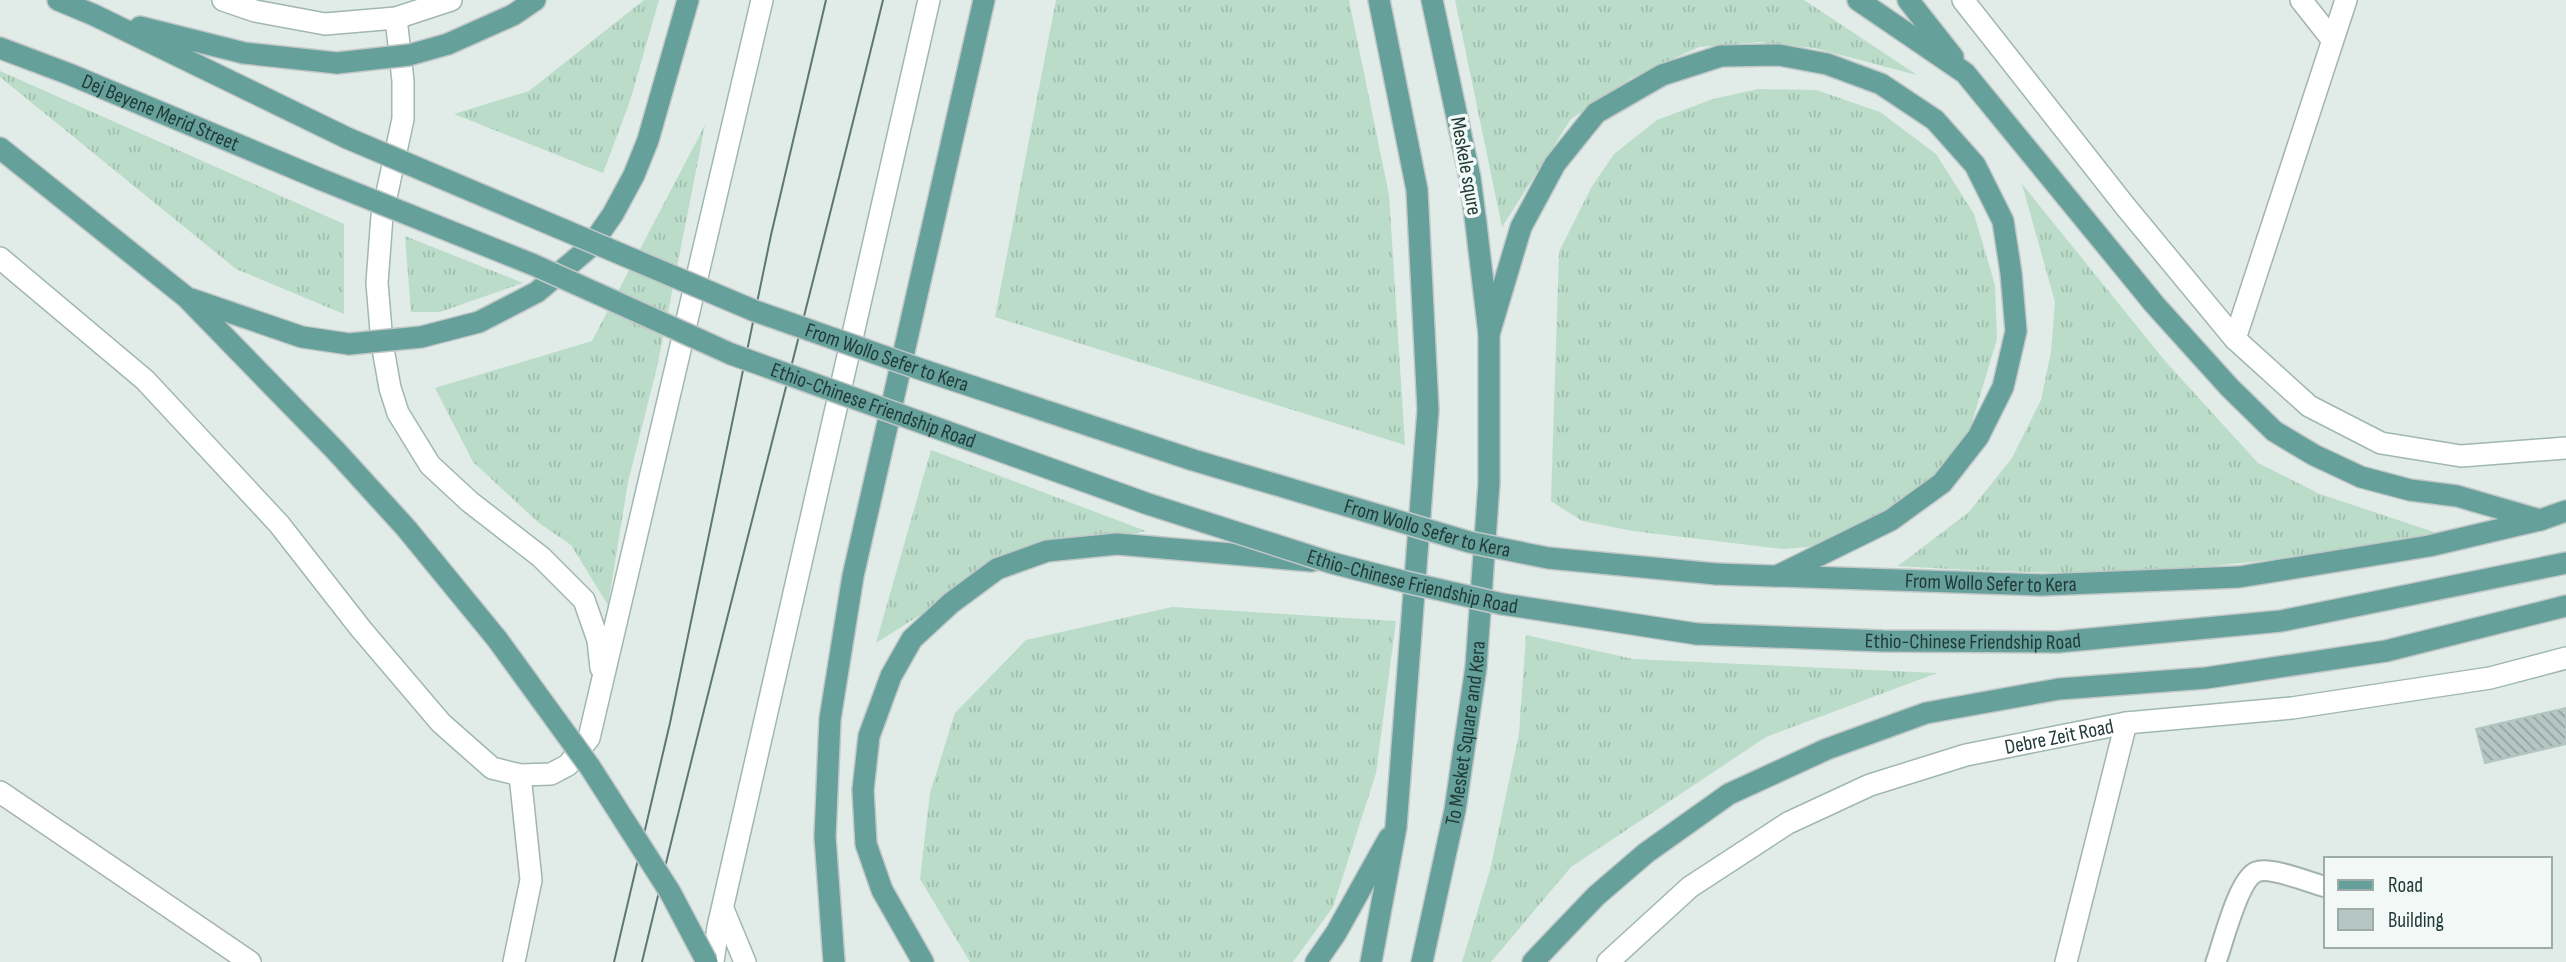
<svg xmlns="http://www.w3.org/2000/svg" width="2566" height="962" font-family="'Sofia Sans Condensed',sans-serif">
<defs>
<pattern id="grass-tufts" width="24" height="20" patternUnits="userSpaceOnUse" patternTransform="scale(1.75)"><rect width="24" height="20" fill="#badcc8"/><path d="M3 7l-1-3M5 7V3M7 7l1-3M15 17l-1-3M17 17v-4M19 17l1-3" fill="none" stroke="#a0bead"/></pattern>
<pattern id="building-back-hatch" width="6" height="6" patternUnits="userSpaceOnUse" patternTransform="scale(1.75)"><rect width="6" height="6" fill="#b6c6c2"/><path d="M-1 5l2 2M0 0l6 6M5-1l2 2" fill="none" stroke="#94a29f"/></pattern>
</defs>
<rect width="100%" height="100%" fill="#e1ebe8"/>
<!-- grass -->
<path fill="url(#grass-tufts)" d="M644 0H659L630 101 603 173 454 114 529 91Z
M1056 0H1349L1389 195 1405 445 995 317Z
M1455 0H1804L1917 75 1814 48 1760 42 1699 47 1631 78 1571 119 1502 227Z
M0 71 344 224V314L236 269 0 77Z
M1758 89 1816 90 1880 112 1936 154 1974 214 1995 285 1997 339 1964 449 1895 512 1842 544 1782 549 1633 531 1582 521 1551 501 1559 252 1591 188 1614 154 1657 120 1713 99Z
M705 125 658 363 628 482 608 605 571 545 539 523 473 462 435 388 592 341Z
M2022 184 2165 361 2258 463 2320 494 2437 533C2365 546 2294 558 2222 565 2114 576 2006 573 1898 566L1969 512 2012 458 2041 400 2051 352 2055 302Z
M405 236 523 283 440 312H411Z
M931 450 1146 531 1005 561 876 643Z
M1172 607 1396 621 1376 773 1333 907 1293 962H970L920 879 930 793 955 713 1026 640Z
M1526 635 1633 659 1937 673 1766 737 1571 867 1491 962H1462L1490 870 1519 734Z"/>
<!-- building -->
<path fill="url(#building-back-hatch)" stroke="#b3c5c0" stroke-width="2" d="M2566 708V744L2485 763 2476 729Z"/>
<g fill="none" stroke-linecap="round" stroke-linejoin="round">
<defs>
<path id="service" d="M2216 962C2223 943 2238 880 2256 872 2270 866 2311 883 2326 887"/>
<path id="minor" d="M2301 0 2331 38
M2235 339 2346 0
M0 792 250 962
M514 962 531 880 520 775
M2066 962 2126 723"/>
<g id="secondary">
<path d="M223 0 255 11 325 24 396 18 451 0"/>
<path d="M1963 0 2125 206 2235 339 2309 406 2381 443 2461 456 2566 448"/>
<path d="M396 18 403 81V119L382 216 377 283 382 343 390 388 398 413 430 465 470 502 541 557 584 600 598 640 601 668"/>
<path d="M0 258 145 380 279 524 361 629 441 723 492 768 520 775 551 774 568 765 589 738 762 0"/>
<path d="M723 909 745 962"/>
<path d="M713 962 718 927 929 0"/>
<path id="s1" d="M1608 962 1690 887 1788 823 1870 785 1966 755 2126 723 2292 708 2490 678 2566 658"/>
</g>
<g id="primary">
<path d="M58 0 94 15 347 138"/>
<path d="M1858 0 1965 73 2155 305 2230 388 2274 431 2314 455 2361 477 2410 490 2457 496 2540 520"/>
<path d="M1908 0 1953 57"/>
<path d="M140 27 244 53 337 63"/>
<path d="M448 44 513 15 535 0"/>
<path id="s2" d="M0 48 69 74 320 179"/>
<path d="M0 148 186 297 335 450 406 528 497 639"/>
<path d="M191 299 302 337 349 344"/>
<path d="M1489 334 1521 227 1555 164 1596 113 1662 75 1721 56 1779 55 1827 64 1881 84 1935 120 1975 165 2003 221 2011 273 2016 331 2003 387 1978 437 1942 483 1891 520 1777 576"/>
<path d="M421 337 479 322 537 292 590 247 613 214 634 175 648 140 688 0"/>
<path id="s3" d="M1716 574 2042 585 2239 577 2429 546 2540 520 2566 511"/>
<path id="s4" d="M1697 634 1883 641 2058 642 2281 621 2566 563"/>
<path d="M834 962 825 837 830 719 853 576 984 0"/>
<path d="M923 962 882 890 866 844 863 790 869 736 891 676 912 639 951 603 997 569 1047 551 1117 544 1312 561"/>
<path d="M1316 962 1336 933 1389 838"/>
<path d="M1371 962 1396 827 1428 410 1417 190 1379 0"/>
<path id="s5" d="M1422 962 1455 810 1476 667 1489 483V334L1476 224 1470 178 1432 0"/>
<path d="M1533 962 1596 896 1646 853 1729 794 1827 749 1926 713 2059 689 2206 678 2386 651 2566 606"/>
</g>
</defs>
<!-- service casing -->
<use href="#service" stroke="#a4b3b0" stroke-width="23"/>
<!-- minor casing -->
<use href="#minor" stroke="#a4b3b0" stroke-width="24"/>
<!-- secondary casing -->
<use href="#secondary" stroke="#a0b7b2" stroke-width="24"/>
<!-- primary casing -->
<use href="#primary" stroke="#c1c8c7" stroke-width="24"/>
<!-- service -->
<use href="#service" stroke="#fff" stroke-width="19"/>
<!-- minor -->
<use href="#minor" stroke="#fff" stroke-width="21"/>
<!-- secondary -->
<use href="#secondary" stroke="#fff" stroke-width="21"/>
<!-- primary -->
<use href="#primary" stroke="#66a09a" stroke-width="21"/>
<!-- tram -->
<path stroke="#5c7774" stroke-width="2" d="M614 962 670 723 771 235 826 0
M642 962C719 640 805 321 883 0"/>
<defs>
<g id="primary-bridge">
<path d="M337 63 409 55 448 44"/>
<path id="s6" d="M347 138 755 311 920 369 1193 460 1469 542 1548 558 1716 574"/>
<path id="s7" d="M320 179 534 265 731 354 1148 504 1332 563 1406 582 1502 604 1697 634"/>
<path d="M349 344 421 337"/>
<path d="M497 639 590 767 670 892 707 962"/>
</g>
</defs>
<!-- primary-bridge casing -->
<use href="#primary-bridge" stroke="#c1c8c7" stroke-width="24" stroke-linecap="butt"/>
<!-- primary-bridge -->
<use href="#primary-bridge" stroke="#66a09a" stroke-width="21"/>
</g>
<g text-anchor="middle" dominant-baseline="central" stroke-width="7" stroke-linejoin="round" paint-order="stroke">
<!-- street labels -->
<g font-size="21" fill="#223b38" stroke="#f1f8f5">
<text stroke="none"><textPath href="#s2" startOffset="173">Dej Beyene Merid Street</textPath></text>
<text transform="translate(1466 166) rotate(80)">Meskele squre</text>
<text stroke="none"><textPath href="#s6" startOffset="583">From Wollo Sefer to Kera</textPath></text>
<text stroke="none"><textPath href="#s7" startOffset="598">Ethio-Chinese Friendship Road</textPath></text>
<text stroke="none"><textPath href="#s6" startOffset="1150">From Wollo Sefer to Kera</textPath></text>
<text stroke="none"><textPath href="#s7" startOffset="1166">Ethio-Chinese Friendship Road</textPath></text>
<text stroke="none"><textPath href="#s3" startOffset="275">From Wollo Sefer to Kera</textPath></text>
<text stroke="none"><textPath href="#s4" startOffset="276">Ethio-Chinese Friendship Road</textPath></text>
<text stroke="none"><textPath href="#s5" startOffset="233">To Mesket Square and Kera</textPath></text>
<text stroke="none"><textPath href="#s1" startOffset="514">Debre Zeit Road</textPath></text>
</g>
</g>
<!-- legend -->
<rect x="2324" y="857" width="228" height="91" fill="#f1f8f5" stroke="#9eaca9" stroke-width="2"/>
<rect x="2338" y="880" width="35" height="10" fill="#66a09a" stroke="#9eaca9" stroke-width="2"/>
<text x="2388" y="892" font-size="21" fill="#223b38">Road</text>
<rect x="2338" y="909" width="35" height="21" fill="#b6c6c2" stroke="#9eaca9" stroke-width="2"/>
<text x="2388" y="927" font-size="21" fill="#223b38">Building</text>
</svg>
